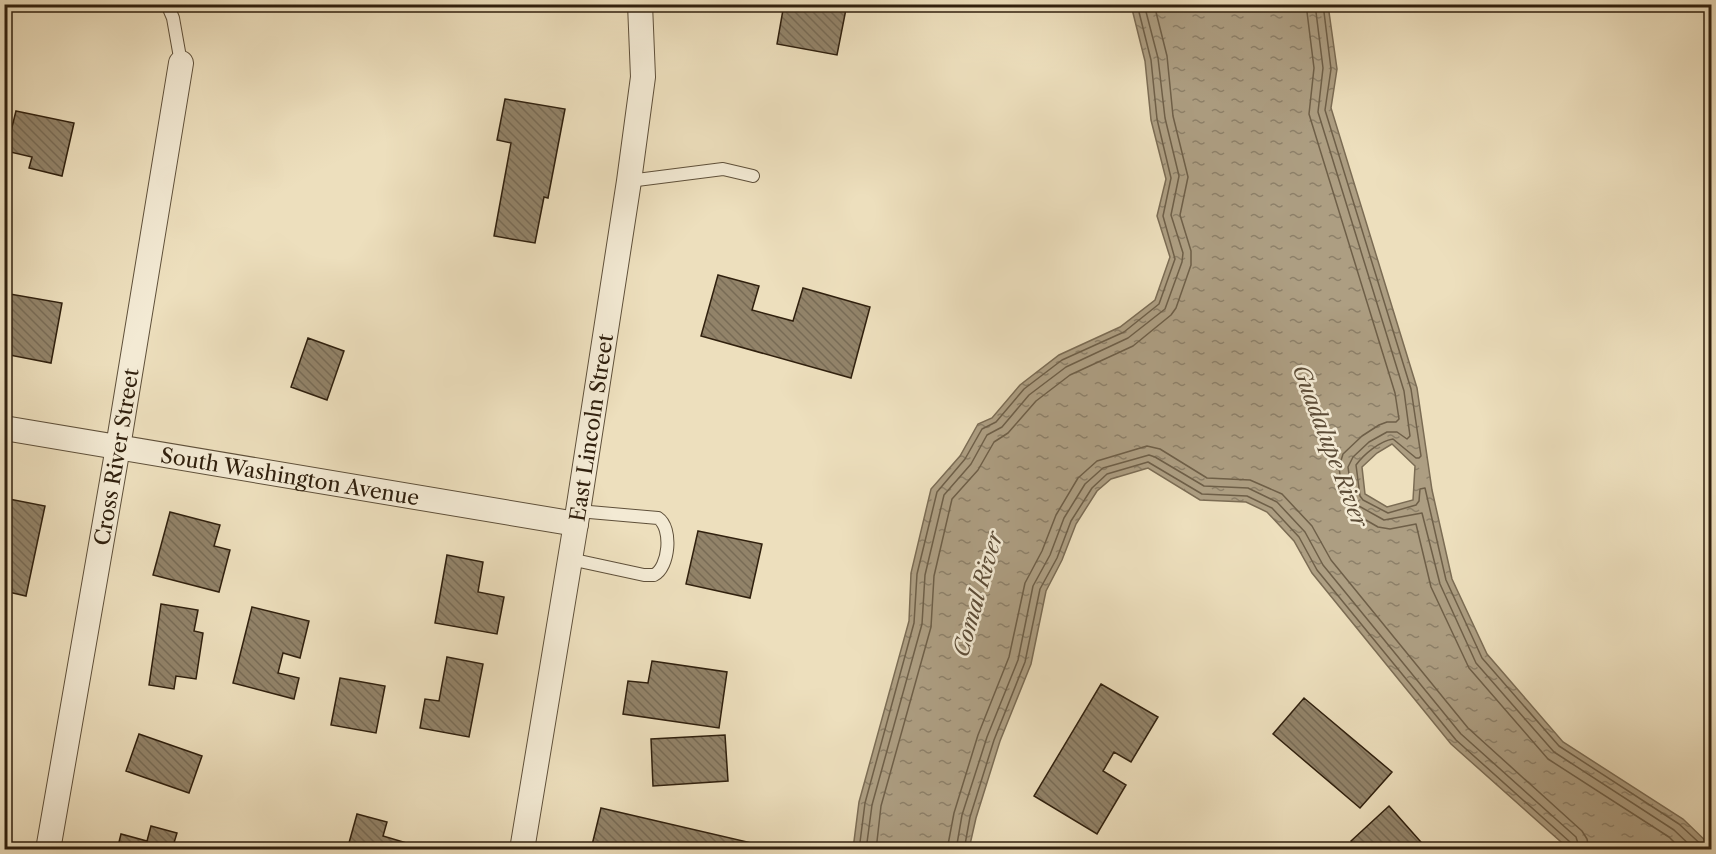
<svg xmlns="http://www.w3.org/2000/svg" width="1716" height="854" font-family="'Libre Caslon Text',serif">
<defs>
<pattern id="water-ripples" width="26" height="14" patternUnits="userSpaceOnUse" patternTransform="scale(1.5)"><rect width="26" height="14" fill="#ad9e82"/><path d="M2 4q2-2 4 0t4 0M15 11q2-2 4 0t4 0" fill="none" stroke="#8d8069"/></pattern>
<pattern id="building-back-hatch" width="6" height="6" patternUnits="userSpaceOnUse" patternTransform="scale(1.5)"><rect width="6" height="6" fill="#928369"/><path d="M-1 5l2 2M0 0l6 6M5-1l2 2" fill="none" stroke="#786b55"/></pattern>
</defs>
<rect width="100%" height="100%" fill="#eddfbd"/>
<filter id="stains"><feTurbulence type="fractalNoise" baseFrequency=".00333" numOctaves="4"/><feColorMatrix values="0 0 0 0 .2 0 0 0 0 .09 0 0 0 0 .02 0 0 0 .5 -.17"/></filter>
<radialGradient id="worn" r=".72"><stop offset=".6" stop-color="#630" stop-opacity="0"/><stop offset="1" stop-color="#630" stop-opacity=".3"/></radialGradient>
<!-- water -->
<path fill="url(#water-ripples)" stroke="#7b6c54" stroke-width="1.5" fill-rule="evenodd" d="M1131 5H1328L1337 69 1331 108 1417 388 1432 490 1452 579 1487 654 1563 742 1683 819 1711 846V849H1569L1451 744 1312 573 1294 541 1267 512 1246 502 1200 500 1148 468 1111 479 1097 491 1076 524 1062 560 1046 591 1031 664 1000 741 976 818 969 849H853L859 802 909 621 911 573 931 489 960 456 978 424 992 418 1020 385 1059 355 1120 327 1155 300 1170 257 1157 216 1166 179 1151 120 1145 61ZM1392 444 1415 466 1413 500 1387 507 1365 494 1362 467 1377 453Z"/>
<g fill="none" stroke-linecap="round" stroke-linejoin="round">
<!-- shore -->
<path stroke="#6e5f48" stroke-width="1.5" d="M1306 4 1314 68 1309 114 1395 393 1399 419 1396 422H1387L1379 425 1362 436 1343 454 1339 467 1343 498 1352 512 1378 527 1390 529 1416 524 1431 587 1469 668 1548 759 1669 837 1682 850
M1315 4 1323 68 1318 112 1404 391 1410 436 1407 439 1397 432H1387L1369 442 1353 457 1348 467 1352 496 1357 505 1384 520 1422 513 1440 584 1476 663 1554 752 1674 830 1695 850
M1323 4 1331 69 1325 110 1411 389 1421 456 1419 458H1416L1393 439C1380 441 1364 454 1356 465L1360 496 1363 500 1388 513 1416 505 1419 501 1420 489 1425 488 1446 580 1482 658 1559 746 1679 824 1707 850
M859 850 865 803 914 623 917 574 937 492 965 459 982 429 996 422 1024 389 1062 360 1124 332 1159 304 1175 259 1163 216 1171 178 1157 119 1151 60 1137 4
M866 850 872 805 922 624 925 575 944 495 971 464 987 435 1002 427 1029 395 1066 367 1128 338 1165 309 1182 262 1183 253 1171 215 1179 176 1165 118 1158 58 1144 4
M876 850 881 806 931 627 934 576 952 499 978 470 994 442 1008 433 1036 401 1070 375 1133 346 1171 315 1176 308 1191 265V251L1180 215 1188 177 1173 116 1167 56 1154 4
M947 850 954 813 978 735 1009 657 1025 583 1042 551 1056 515 1078 478 1097 461 1147 446 1160 449 1207 478 1250 480 1282 494 1312 526 1331 560 1468 728 1582 831 1587 839 1589 850
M956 850 962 815 987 737 1018 660 1033 586 1050 555 1064 518 1085 484 1103 468 1149 455 1155 457 1204 486 1248 488 1277 502 1305 532 1323 565 1461 734 1576 837 1580 850
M964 850 970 817 994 740 1025 662 1040 589 1057 558 1071 521 1092 488 1107 474 1148 462 1202 494 1247 496 1272 508 1299 537 1317 570 1456 740 1570 842 1573 850"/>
</g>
<!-- building -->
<path fill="url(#building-back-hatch)" stroke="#30200e" stroke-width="1.5" d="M784 4H847L837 55 777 44Z
M505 99 565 109 548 198 544 197 535 243 494 236 511 143 497 140Z
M16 111 74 123 62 176 29 168 32 157 6 151Z
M718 275 759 286 752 310 793 321 803 288 870 307 851 378 701 336Z
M4 293 62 303 51 363 4 354Z
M308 338 344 351 327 400 291 387Z
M4 498 45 506 26 596 4 591Z
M170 512 220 525 214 546 230 550 219 592 153 575Z
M698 531 762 544 750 598 686 584Z
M447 555 483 562 478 592 504 597 497 634 435 623Z
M161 604 198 610 194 631 203 633 196 679 176 676 174 689 149 685Z
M252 607 309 621 300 658 283 653 278 673 299 678 294 699 233 683Z
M447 657 483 664 469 737 420 728 425 699 439 701Z
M652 661 727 672 719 728 623 714 628 681 648 683Z
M340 678 385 686 376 733 331 725Z
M1101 684 1158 717 1131 762 1114 752 1103 771 1126 785 1097 834 1034 796Z
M1304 698 1392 772 1360 808 1273 734Z
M139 734 202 756 189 793 126 771Z
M725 735 728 781 653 786 651 739Z
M1389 806 1428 850H1359L1351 841Z
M601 808 756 844 755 850H665L658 848 657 850H612L592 845Z
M357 814 387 822 383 836 420 847 419 850H347Z
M151 826 177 833 173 846 181 850H117L121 834 147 841Z"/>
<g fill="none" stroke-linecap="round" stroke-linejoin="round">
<defs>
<path id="lane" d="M167 4 173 18 181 63
M629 181 723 169 753 176
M570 559 644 575C645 575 653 575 654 575 669 568 673 528 658 518L578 511"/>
<g id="street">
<path id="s1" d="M4 428 576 524"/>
<path id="s2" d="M48 850 118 447 181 63"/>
<path id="s3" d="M522 850 578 511 629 181 643 77 640 4"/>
</g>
</defs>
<!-- lane casing -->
<use href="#lane" stroke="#5f503a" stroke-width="14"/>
<!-- street casing -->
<use href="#street" stroke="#5f503a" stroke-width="26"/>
<!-- lane -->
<use href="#lane" stroke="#f3ead4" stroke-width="12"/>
<!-- street -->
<use href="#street" stroke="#f3ead4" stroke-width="24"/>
</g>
<g text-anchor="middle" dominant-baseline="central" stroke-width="5" stroke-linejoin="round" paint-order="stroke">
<!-- street labels -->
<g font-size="21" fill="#30200e" stroke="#f3ead4">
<text stroke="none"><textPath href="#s3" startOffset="428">East Lincoln Street</textPath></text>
<text stroke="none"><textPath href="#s2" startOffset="399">Cross River Street</textPath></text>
<text stroke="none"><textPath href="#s1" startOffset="290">South Washington Avenue</textPath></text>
</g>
<!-- water labels -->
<g font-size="22" font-style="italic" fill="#5c4c37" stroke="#f3ead4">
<text transform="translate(1330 446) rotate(69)">Guadalupe River</text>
<text transform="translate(978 594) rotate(-74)">Comal River</text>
</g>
</g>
<!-- margin -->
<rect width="1716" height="854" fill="none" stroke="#eddfbd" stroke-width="24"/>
<rect x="6" y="6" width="1704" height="842" fill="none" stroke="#30200e" stroke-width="3"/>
<rect x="12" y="12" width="1692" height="830" fill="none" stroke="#30200e" stroke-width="1.5"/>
<rect width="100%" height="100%" filter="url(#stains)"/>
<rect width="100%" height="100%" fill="url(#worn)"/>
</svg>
